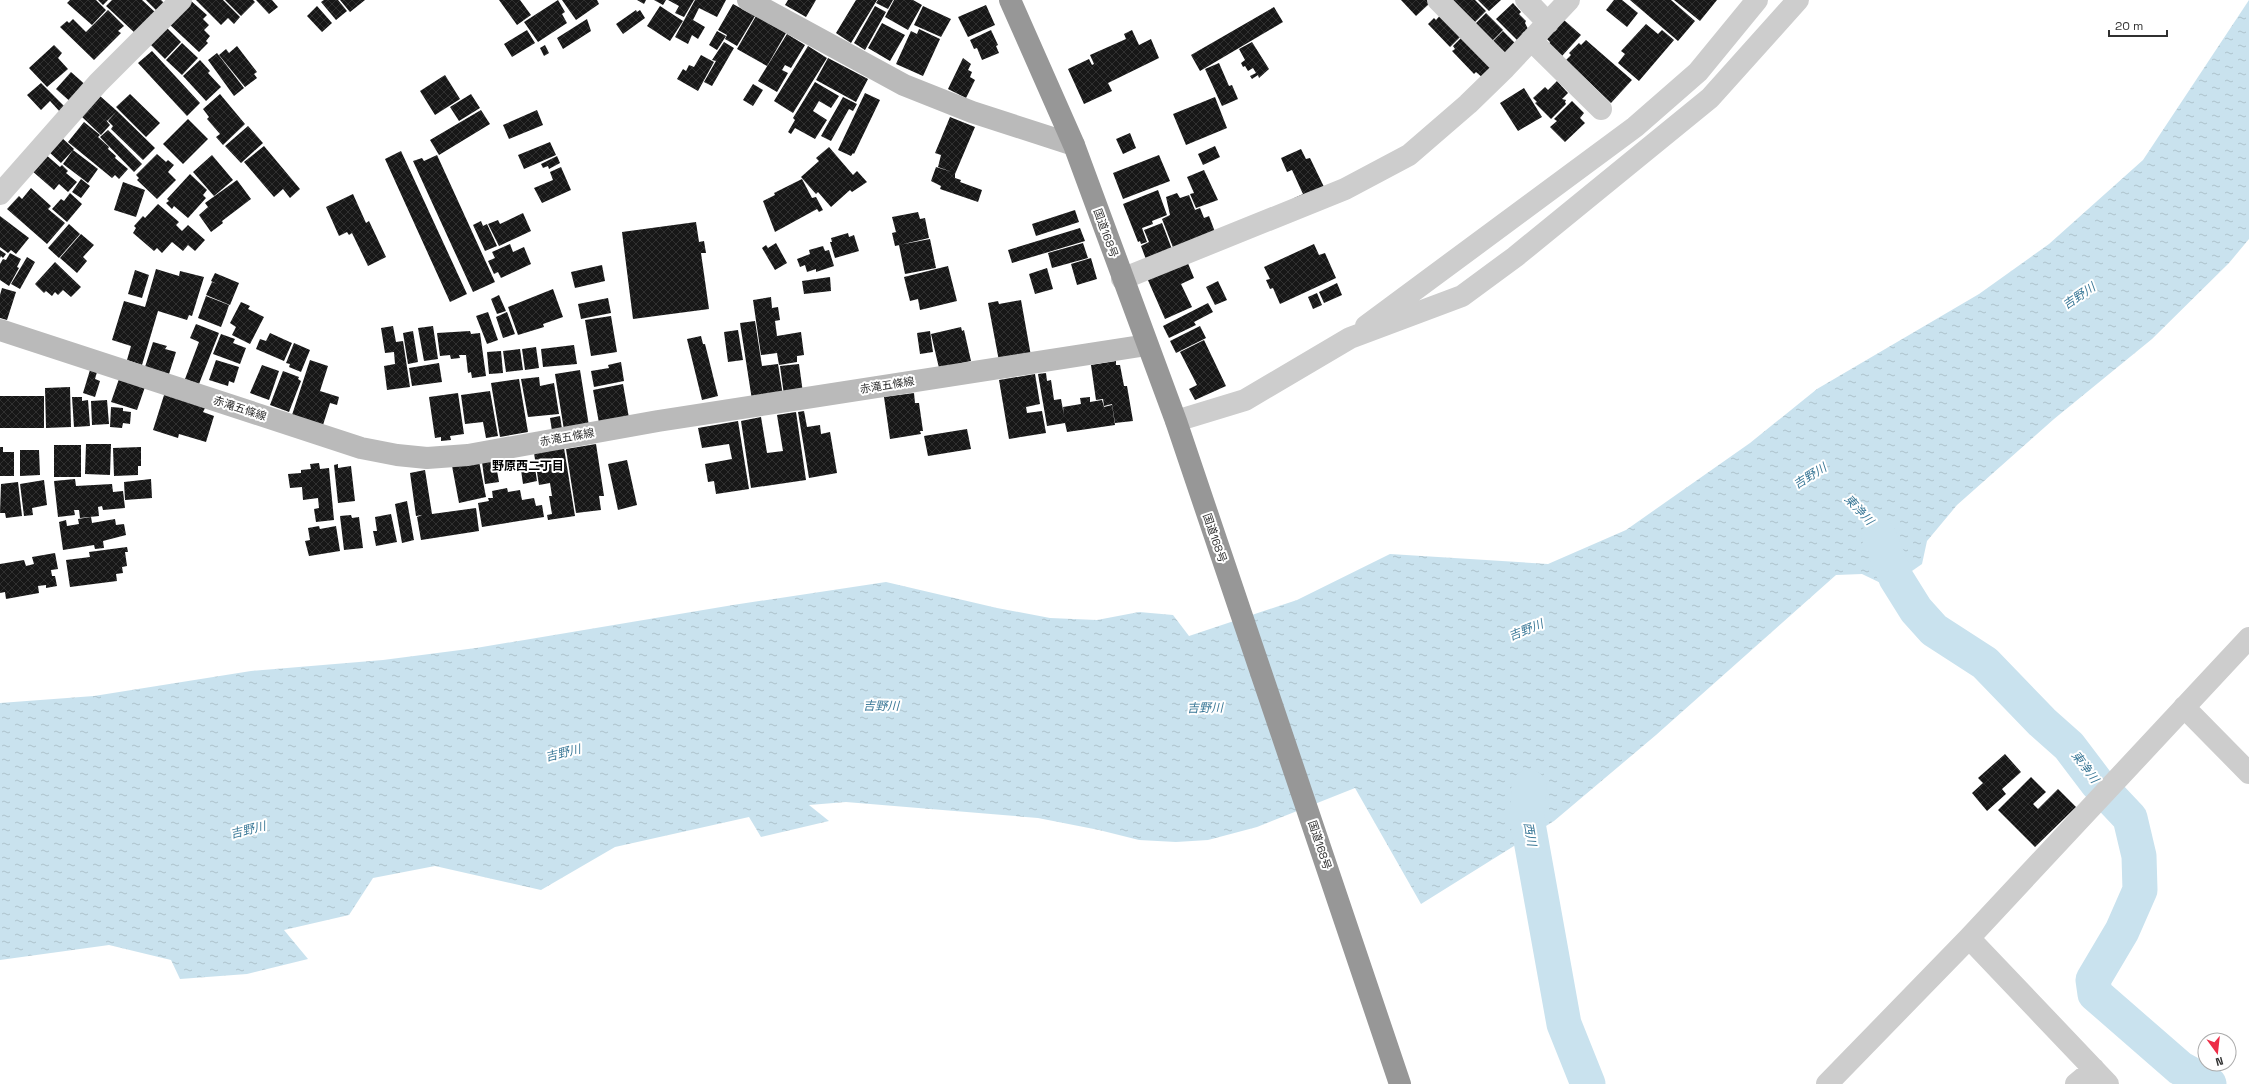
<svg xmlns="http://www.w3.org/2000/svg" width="2249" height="1084" font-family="'Space Grotesk','Noto Sans JP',sans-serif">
<defs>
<pattern id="water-ripples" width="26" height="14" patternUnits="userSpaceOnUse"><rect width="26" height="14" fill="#c9e2ee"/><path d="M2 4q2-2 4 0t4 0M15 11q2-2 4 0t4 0" fill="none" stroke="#adc2cc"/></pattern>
<pattern id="building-cross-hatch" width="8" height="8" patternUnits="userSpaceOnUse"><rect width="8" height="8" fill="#171717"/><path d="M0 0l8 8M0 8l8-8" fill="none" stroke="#303030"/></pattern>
</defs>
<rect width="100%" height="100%" fill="#fff"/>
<!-- water -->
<path fill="url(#water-ripples)" d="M2249 0V239L2229 263 2152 339 2054 419 1957 505 1927 541 1922 564 1889 587 1862 574 1836 575 1656 735 1554 821 1421 904 1355 788 1257 827 1208 840 1176 842 1139 840 1099 830 1038 818 846 802 809 805 829 821 761 837 749 817 615 847 541 890 435 866 373 878 349 915 284 930 308 959 247 974 180 979 171 960 109 945 0 960V703L94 696 251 671 383 660 476 648 733 605 886 582 997 608 1050 618 1097 620 1139 612 1173 615 1189 636 1297 600 1390 554 1548 564 1626 530 1750 443 1817 389 1979 294 2049 244 2143 160Z"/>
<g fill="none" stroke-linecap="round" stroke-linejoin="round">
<!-- river -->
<path stroke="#c9e2ee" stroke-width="35" d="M1879 536 1896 578 1916 610 1934 630 1985 663 2042 722 2069 746 2097 783 2130 818 2139 856 2140 890 2122 931 2093 980 2095 994 2180 1068 2209 1084
M1529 787 1527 818 1564 1024 1588 1084"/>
</g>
<!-- building -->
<path fill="url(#building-cross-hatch)" d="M70 0H96L106 10 92 25 67 3Z
M98 0H108L103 5Z
M112 0H142L156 13 135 33 106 6Z
M146 0H161L165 4 157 11Z
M190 0 207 15 203 19 209 25 204 30 210 36 206 41 208 43 199 52 168 23Z
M196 0H223L240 17 234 24 228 18 221 25Z
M225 0H253L255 2 241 16Z
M256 0H272L278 7 269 14Z
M324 0H338L347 11 336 20 321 2Z
M340 0H365L350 12Z
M499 0H520L531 15 517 25Z
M558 0 565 12 562 14 567 23 538 42 524 22Z
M562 0H597L599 4 576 20Z
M637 0H646L644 4Z
M654 0H666L663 5Z
M668 0H694L684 17 675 13 679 6Z
M695 0H726L717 17 699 8 693 20 705 27 698 39 692 35 688 44 675 37Z
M788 0H816L806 17 785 5Z
M856 0H877L851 43 836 33Z
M878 0H893L888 9 876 3Z
M894 0H913L922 5 908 30 885 17Z
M1401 0H1428L1430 3 1416 16Z
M1451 0H1475L1486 11 1475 22Z
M1478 0H1501L1489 11Z
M1614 0H1622L1638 13 1627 27 1606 10Z
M1630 0H1671L1695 21 1678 41Z
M1674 0H1717L1700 21Z
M1513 3 1521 12 1519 14 1526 21 1525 23 1529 31 1518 41 1496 19Z
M733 4 755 16 737 46 725 39 727 35 718 30Z
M986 5 995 25 968 37 958 17Z
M317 6 332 23 322 32 307 16Z
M660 6 683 21 670 41 647 26Z
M875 6 886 12 865 50 854 43Z
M923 6 951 19 941 37 914 25Z
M1274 7 1283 22 1200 71 1191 55Z
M108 10 124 26 118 31 121 33 94 60 60 27 67 21 69 23 73 19 86 32Z
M636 10 637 12 640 10 645 18 623 34 616 24Z
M1442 13 1461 36 1450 47 1428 24 1434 18 1436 20Z
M1486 13 1503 30 1491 42 1474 25Z
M756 16 786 33 767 66 737 49Z
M587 19 591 31 563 49 557 38Z
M1564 20 1581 35 1562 56 1549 44 1550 42 1547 39Z
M882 23 905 35 890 61 868 48Z
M1646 24 1658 34 1662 30 1674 40 1639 81 1618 63 1625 54 1621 51Z
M165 26 181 42 165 59 149 43Z
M919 29 940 39 923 76 896 64 911 31 917 34Z
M527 30 535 43 512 57 504 44Z
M991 30 998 45 996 46 999 53 982 60 977 48 974 49 970 40Z
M1132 30 1139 45 1151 39 1159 58 1108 83 1112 91 1084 104 1068 69 1089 59 1092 65 1094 64 1090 55 1126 39 1124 34Z
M717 31 726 36 717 50 709 45Z
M1503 31 1517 45 1507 54 1492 42Z
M787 34 805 45 791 68 785 65 782 70 788 73 777 92 758 81Z
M1462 37 1493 68 1483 78 1476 72 1474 74 1452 51 1455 49 1453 46Z
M1586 40 1632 80 1611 103 1566 60 1571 55 1569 53 1579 43 1581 45Z
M724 42 734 48 712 86 704 82 716 61 712 60Z
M1252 42 1269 69 1259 78 1258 75 1252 79 1250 76 1256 73 1253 68 1248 71 1245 66 1243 67 1241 63 1245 60 1239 49Z
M182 43 198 58 182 75 166 60Z
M54 45 62 53 58 58 68 69 47 87 29 68Z
M545 45 549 53 544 56 540 48Z
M237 46 257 72 254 74 257 78 245 87 219 55 226 49 229 53Z
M808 46 827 58 793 113 774 101Z
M152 51 200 103 187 116 138 63Z
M217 53 244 88 234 96 208 60Z
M701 55 714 62 698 91 677 79 683 69 686 71 689 65 694 67Z
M828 58 868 79 856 102 816 80Z
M963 58 971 64 968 70 972 72 970 77 975 80 966 98 948 89Z
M200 60 210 71 208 73 221 87 206 101 183 76Z
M1219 63 1229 86 1232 85 1238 99 1222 106 1205 69Z
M71 72 88 87 73 104 56 89Z
M445 75 460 99 435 115 420 91Z
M1557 81 1568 93 1562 99 1566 100 1565 102 1566 104 1551 119 1535 103 1537 102 1533 98 1545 87 1548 90Z
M815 82 839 96 831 108 819 101 813 111 827 120 815 139 795 128 791 134 788 132 795 120 793 118Z
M41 83 66 108 61 113 50 101 41 110 27 95Z
M753 84 763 90 753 106 743 100Z
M1524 88 1542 117 1518 131 1500 103Z
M865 93 880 100 854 154 853 153 851 156 838 150Z
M130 94 160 123 146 137 116 107Z
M220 94 245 124 223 145 216 137 220 134 207 119 209 117 203 109Z
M471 94 480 108 459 121 450 107Z
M100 96 117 111 107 121 105 119 110 125 101 135 81 116Z
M843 97 857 104 853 111 849 109 831 141 821 136Z
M1215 97 1227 128 1186 145 1173 114Z
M1572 101 1584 113 1580 118 1585 123 1565 142 1550 127 1557 121 1554 119Z
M481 110 490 124 439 155 430 140Z
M537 110 543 125 509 139 503 125Z
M117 111 155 148 143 160 111 129 113 126 108 121Z
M950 117 975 127 955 174V178L961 180 960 182 982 190 978 202 940 189 941 186 931 181 936 167 952 172 938 167 941 155 935 153Z
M188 119 208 139 183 164 163 144Z
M84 122 100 135 98 137 109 147 108 149 116 156 115 158 128 169 119 179 115 175 112 178 68 142Z
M248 126 263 143 241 163 225 146Z
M108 130 142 164 134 172 100 137Z
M1130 133 1136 148 1123 154 1116 139Z
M61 137 74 149 61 163 48 151Z
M550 142 556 155 524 169 518 155Z
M264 146 300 189 290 198 283 189 274 197 244 162Z
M1215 146 1220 157 1203 165 1198 154Z
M829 147 853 175 857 171 867 182 852 192 850 190 831 207 818 192 816 194 801 177 819 161 816 158Z
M1301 149 1306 159 1310 158 1325 189 1292 199 1303 194 1292 170 1287 172 1281 158Z
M73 150 98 169 88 183 63 164Z
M401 151 467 294 450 302 385 159Z
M45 154 60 167 62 165 68 171 66 173 77 182 68 192 59 184 54 190 31 170Z
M157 154 166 162 168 160 174 165 168 172 176 180 157 199 137 180 139 178 136 175Z
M212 155 233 180 214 196 193 172Z
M437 155 495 282 473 292 413 161 422 158 424 161Z
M1159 155 1170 181 1123 199 1113 173Z
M557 156 560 163 549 169 548 166 543 168 541 164Z
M561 167 571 190 542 203 534 188 553 180 550 172Z
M1204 170 1218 200 1196 208 1190 194 1194 193 1187 177Z
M190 174 207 190 203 195 206 198 188 218 174 206 172 209 166 203 169 201 167 199Z
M81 179 90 186 81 198 72 192Z
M802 179 812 198 816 197 823 210 819 212 817 209 775 232 763 201 775 195 774 193Z
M237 180 251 199 222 221 223 223 211 232 199 215 208 207 205 203Z
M123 182 145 190 136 217 114 210Z
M31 188 51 206 48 209 65 223 47 244 7 209 19 196 22 199Z
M1158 190 1167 215 1152 221 1153 224 1142 228 1147 242 1141 244 1140 241 1138 242 1123 204Z
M70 193 82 204 67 222 52 209 61 199 64 201Z
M1177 193 1180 198 1189 195 1195 210 1200 208 1204 218 1209 216 1215 232 1174 250 1162 219 1170 215 1166 197Z
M353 194 366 223 369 221 386 257 368 266 352 233 349 235 347 232 339 236 326 207Z
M158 204 179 222 176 225 182 231 188 225 205 240 195 251 188 245 183 251 172 242 162 253 157 248 154 251 133 233 136 228 134 226 143 216 145 218Z
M1075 210 1079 222 1036 236 1032 224Z
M918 212 920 219 925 218 929 238 895 246 892 233 896 232 892 217Z
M523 213 531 231 499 246 488 224 498 220 500 224Z
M0 216 29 238 16 254 11 250 8 253 0 247Z
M481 221 483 226 487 224 497 246 485 251 473 225Z
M696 222 699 242 704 241 706 253H701L709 309 633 319 622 232Z
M1162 223 1173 252 1147 262 1141 246 1149 242 1144 230Z
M69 224 80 234 59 258 48 248Z
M1080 228 1085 241 1012 263 1008 250Z
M848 233 849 237 854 235 859 251 835 258 830 242H832L831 238Z
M81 234 94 245 83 257 87 261 77 273 60 258Z
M930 239 936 268 905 274 899 245Z
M776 243 787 263 775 270 762 248 766 245 768 248Z
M1083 243 1088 258 1052 268 1048 253Z
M510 244 513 252 524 247 531 264 501 278 498 272 494 274 488 261 495 258 492 252Z
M1314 244 1319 255 1325 253 1336 278 1280 304 1273 288 1270 289 1266 280 1270 279 1264 267Z
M823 246 825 251 829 250 834 266 816 272V269L807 272 805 265 800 267 797 259 810 254 809 250Z
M0 250 6 254 3 258 1 256 0 258Z
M10 253 21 259 17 267 19 268 9 286 0 280V264L3 259 6 260Z
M27 257 35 262 20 289 11 284Z
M1091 258 1097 279 1077 285 1071 264Z
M1187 261 1194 278 1181 284 1192 307 1165 319 1147 278Z
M55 262 81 287 71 297 63 290 58 295 55 292 52 296 46 291 44 293 35 284Z
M602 265 605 281 575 288 571 272Z
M948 266 957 301 920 310 918 299 910 301 904 277Z
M1047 268 1053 289 1035 294 1029 274Z
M156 269 179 276 180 271 204 277 192 316 189 315 187 320 158 311 142 365 127 360 131 346 112 340 124 301 145 307Z
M135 270 149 275 142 298 128 294Z
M215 273 239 283 230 305 206 295 212 282 217 284 211 281Z
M830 277 831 291 804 294 802 281Z
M1218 281 1227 300 1215 305 1206 287Z
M1337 283 1342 295 1324 303 1319 292Z
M2 288 16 292 7 320 0 318V295Z
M553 289 563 317 543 324 544 327 518 335 508 307Z
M1317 293 1322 305 1313 309 1308 297Z
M499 295 506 311 497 314 491 299Z
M206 296 229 305 226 314 211 308 226 314 221 327 198 318Z
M771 297 772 308 778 307 780 320 775 321 777 336 801 332 804 355 797 356V362L779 365 777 353 761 355 753 300Z
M608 298 611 313 581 319 578 304Z
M1021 300 1031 356 999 361 988 303 998 301 999 304Z
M241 302 250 306 248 309 264 317 250 344 232 335 236 327 230 323Z
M1208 303 1213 312 1194 322 1196 325 1169 338 1163 326Z
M488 312 498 340 487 344 476 316Z
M507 312 515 334 503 338 496 317Z
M611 316 617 352 591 356 585 320Z
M755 321 762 366 778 364 783 396 752 400 740 323Z
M196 324 219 333 199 384 185 379 199 342 190 338Z
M393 326 396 342 403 341 410 387 387 390 384 366 395 364 394 352 385 353 381 328Z
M433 326 438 359 424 361 418 328Z
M1200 326 1206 338 1176 353 1170 341Z
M961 327 962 331 964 330 971 361 939 368 931 334Z
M738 330 743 360 728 362 724 332Z
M413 331 418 362 408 364 403 333Z
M470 331 471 334 480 333 486 376 472 378 471 372 468 373 466 355H459L460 358 451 359 450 355 440 356 437 333Z
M930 331 933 352 920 354 917 333Z
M270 333 292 343 284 361 256 349 260 339 266 341Z
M221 334 235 339 233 343 246 348 240 364 213 354Z
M701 336 703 344H705L718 396 702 400 687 339Z
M1204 340 1226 386 1195 400 1189 389 1197 385 1180 352Z
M153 342 167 346 165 349 176 352 169 374 145 367Z
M294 343 310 350 301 372 289 367 290 364 286 363Z
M574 345 577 364 543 367 541 349Z
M536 347 539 368 525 370 522 349Z
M520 349 523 370 506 372 503 351Z
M501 351 503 373 489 374 487 352Z
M216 360 239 367 234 383 229 381 228 386 209 380Z
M310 360 328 366 320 391 339 397 337 405 330 403 323 425 292 415Z
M1116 361V365H1120L1124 386H1127L1133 421 1115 423 1112 404 1104 406 1103 399 1096 400 1091 365Z
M621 362 624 381 594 387 591 371 609 368 608 365Z
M439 363 442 382 412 386 409 368Z
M799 364 803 393 784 395 780 366Z
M262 365 279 371 269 400 250 393Z
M90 370 97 372 95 379 100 381 95 397 83 393Z
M580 370 589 426 564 430 555 374Z
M283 371 299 377 298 379 301 381 289 412 270 405Z
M1046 373 1047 381 1051 380 1054 400 1061 399 1064 415 1063 407 1081 404 1080 398 1090 397V402L1102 400 1104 407 1112 405 1115 425 1067 432 1065 423 1047 426 1038 374Z
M1035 374 1040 404 1026 407 1027 413 1042 411 1046 433 1009 439 999 380Z
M539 377 540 386 554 383 559 414 528 417 521 379Z
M119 379 145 387 137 410 111 402Z
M519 379 528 432 500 437 491 383Z
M623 384 629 418 599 423 593 390Z
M70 387 71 427 46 428 45 388Z
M490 391 498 436 486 438 483 422 465 424 461 395Z
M165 392 205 408 203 412 214 416 206 442 179 434 178 438 153 430Z
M458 393 464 434 450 436 451 440 441 441V437L435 438 429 397Z
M914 393 915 403H919L923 431H920L921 434 890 439 884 397Z
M0 396H44V428H0Z
M72 397H82V401L88 400 90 426 74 427Z
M107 400 109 424 92 425 91 401Z
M111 407 123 408V411L131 412 130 424 123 423 122 428 110 427Z
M804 411 807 427 820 425 821 434 830 432 837 473 809 478 798 412Z
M796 412 806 480 751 488 741 421 761 417 767 453 783 451 777 415Z
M560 416 562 429 552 431 550 418Z
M738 421 749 489 716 494 714 481 708 482 705 464 732 459 729 444 702 448 698 428Z
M967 429 971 449 928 456 924 436Z
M86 444H111L110 475 85 474Z
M596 444 604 496H599L601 510 576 513 566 449Z
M54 445H81V477H54Z
M0 447H3V452H14V476H0Z
M141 447V466H138V475L114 476 113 448Z
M564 448 575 516 548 520 547 515 552 514 549 496H552L550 483 539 485 534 453Z
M20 450H39L40 475 20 476Z
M495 459 499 482 485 484 482 462Z
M627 460 637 505 618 510 608 464Z
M479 461 486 497 459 503 452 466Z
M319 463 320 469 329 468 334 520 316 522 314 509 319 508 318 498 303 500 302 487 290 488 288 474 301 473V470L311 469 310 464Z
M338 464V468L351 466 355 501 338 503 334 465Z
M535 468 537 481 523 484 521 470Z
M425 470 432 514 476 508 479 531 421 540 417 517 422 515 416 516 410 473Z
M75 479 76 486 112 484 113 492 123 491 125 508 103 510 102 506 98 507 99 516 80 518 79 510H74L75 515 58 517 54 481Z
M151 479 152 498 125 500 124 482Z
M44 480 47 505 32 508 33 515 24 516 20 484Z
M18 482 22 516 6 518 5 513H0L1 484Z
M507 488 508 492 520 490 522 500 534 498 536 506 542 505 544 517 482 527 478 503 489 501 488 498H493L492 491Z
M407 501 414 540 402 543 395 504Z
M391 514 397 542 376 546 373 531H377L375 517Z
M351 515 352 518 359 517 363 548 344 550 340 516Z
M91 517 92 523 115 519 116 525 124 524 126 535 103 541 104 548 95 549 94 545 63 550 59 522 66 520 67 526 79 524 78 519Z
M319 526 320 529 336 526 340 551 309 556 305 541 310 540 308 528Z
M127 547 128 552H125L127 566 122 567 123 573 116 574 117 581 70 587 66 560 90 557 89 552Z
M55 553 58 569 51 570 52 576H55L57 586 46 588V585L38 586 39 593 6 599 5 592 0 593V564L24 560 26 566 34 564 32 557Z
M2005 754 2021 772 2002 789 2006 794 1987 811 1972 793 1983 783 1978 778Z
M2031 777 2046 792 2033 804 2038 809 2058 789 2076 807 2035 847 1998 810Z"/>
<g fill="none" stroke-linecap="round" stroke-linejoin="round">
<!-- street -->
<path stroke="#cdcdcd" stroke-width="22" d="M1438 0 1505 68
M1526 0 1548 23
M1531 40 1601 109
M0 194 98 83 181 0
M1122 279 1345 189 1409 155 1468 104 1505 68 1569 0
M1366 326 1635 127 1698 72 1757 0
M1176 421 1245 400 1350 338 1462 296 1515 257 1710 98 1798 0
M2184 707 2249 773
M1969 938 2108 1084
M1827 1084 1969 938 2249 638
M2076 1084 2094 1069"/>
<!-- secondary -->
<path stroke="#bababa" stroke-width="22" d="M748 0 904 85 972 112 1074 145
M0 330 361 448 397 455 427 458 468 455 658 421 1147 345"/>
<!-- highway -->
<path stroke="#979797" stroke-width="22" d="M1010 0 1074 145 1176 421 1400 1084"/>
</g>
<g text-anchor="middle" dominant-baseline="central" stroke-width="4" stroke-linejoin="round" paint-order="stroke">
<!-- street labels -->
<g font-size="11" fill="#303030" stroke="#fff">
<text transform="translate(1106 233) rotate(70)">国道168号</text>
<text transform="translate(887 385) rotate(-9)">赤滝五條線</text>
<text transform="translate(240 408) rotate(18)">赤滝五條線</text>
<text transform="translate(567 437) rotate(-10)">赤滝五條線</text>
<text transform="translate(1215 538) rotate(71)">国道168号</text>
<text transform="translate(1320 845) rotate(72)">国道168号</text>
</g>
<!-- water labels -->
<g font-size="12" font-style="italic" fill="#3a7897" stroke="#fff">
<text transform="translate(2079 296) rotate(-34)">吉野川</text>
<text transform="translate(1810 476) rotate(-32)">吉野川</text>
<text transform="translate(1859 510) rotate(47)">東浄川</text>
<text transform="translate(1526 630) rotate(-22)">吉野川</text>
<text transform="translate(881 706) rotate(1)">吉野川</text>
<text transform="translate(1205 708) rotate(-1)">吉野川</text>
<text transform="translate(563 753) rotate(-14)">吉野川</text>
<text transform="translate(2085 767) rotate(53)">東浄川</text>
<text transform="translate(248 830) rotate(-14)">吉野川</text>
<text transform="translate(1530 834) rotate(80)">西川</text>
</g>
<!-- neighbourhood labels -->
<g font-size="12" font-weight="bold" fill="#000" stroke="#fff">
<text x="528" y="466">野原西二丁目</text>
</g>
</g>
<!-- north arrow -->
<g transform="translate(2217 1052) rotate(165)"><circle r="19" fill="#ffffff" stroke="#acacac"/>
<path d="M0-3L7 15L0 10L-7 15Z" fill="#ed2c46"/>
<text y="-6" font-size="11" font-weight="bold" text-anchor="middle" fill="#303030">N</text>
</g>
<!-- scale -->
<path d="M2109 30v6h58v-6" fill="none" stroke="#303030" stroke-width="2"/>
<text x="2115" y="30" font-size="12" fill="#303030" stroke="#ffffff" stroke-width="3" paint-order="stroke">20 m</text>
</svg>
